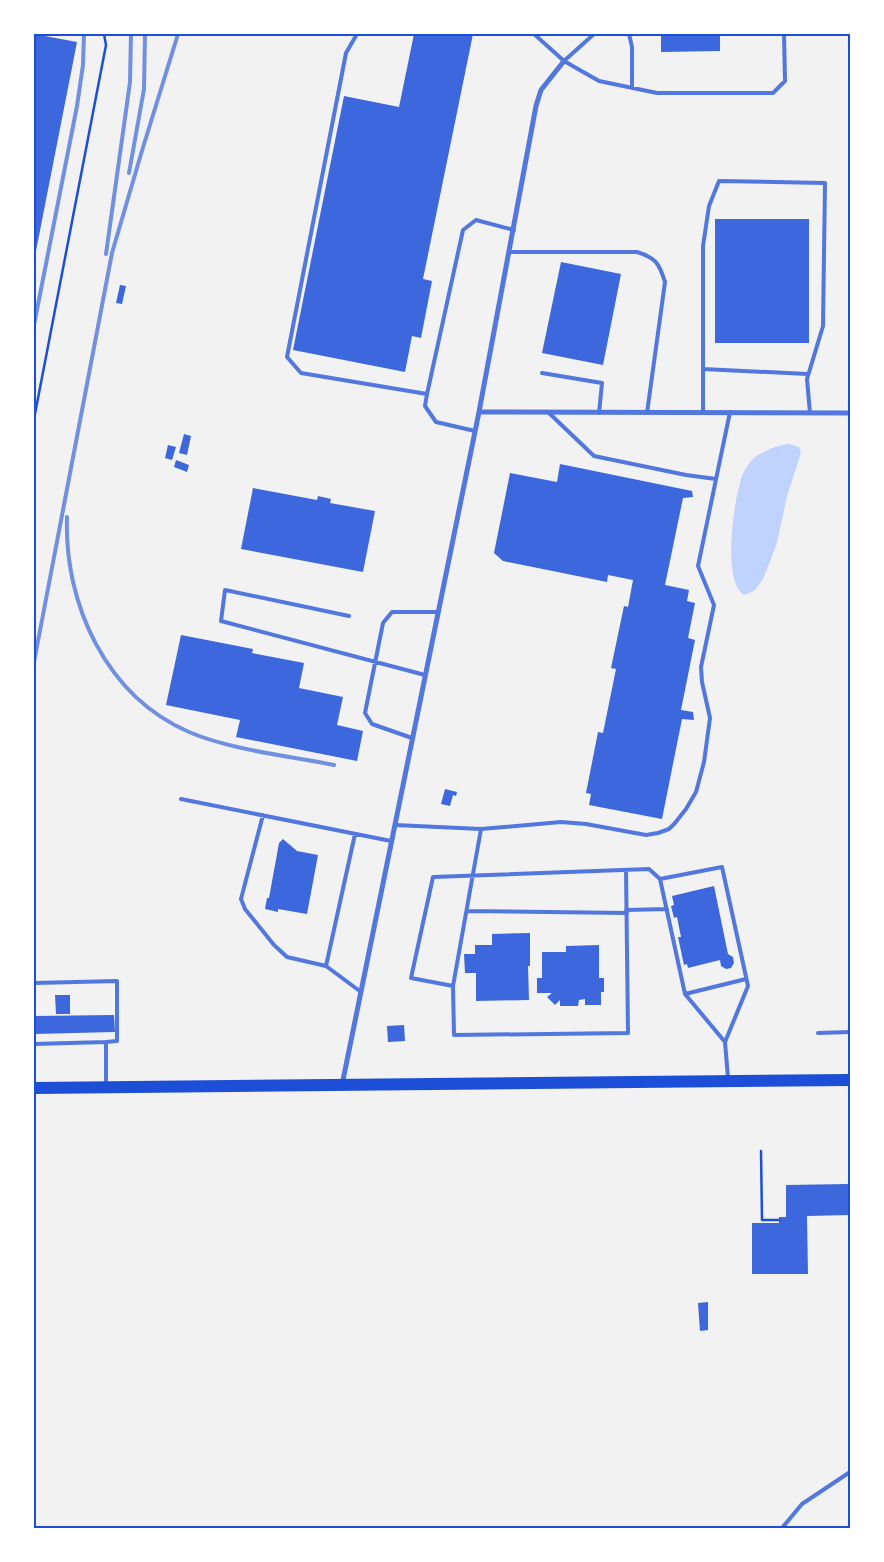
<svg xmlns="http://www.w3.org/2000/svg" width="884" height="1562" font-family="Roboto,sans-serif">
<rect width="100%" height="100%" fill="#f2f2f2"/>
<!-- water -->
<path fill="#bfd3fe" d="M789 444 799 447 801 453 787 496 777 543 763 579 755 590 745 595C721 585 734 494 743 474 745 469 748 465 751 461 759 452 778 445 789 444Z"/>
<!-- building -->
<path fill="#3d67dc" d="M34 34 77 42 35 256H34Z
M414 34H473L423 279 432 281 421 338 412 336 405 372 293 350 344 96 399 107Z
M661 34H720V51L661 52Z
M715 219H809V343H715Z
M561 262 621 274 603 365 542 353Z
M120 285 126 286 122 304 116 303Z
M184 434 191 436 187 455 179 453Z
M168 445 176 447 172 460 165 458Z
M176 460 189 465 187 472 174 467Z
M560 464 692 491 693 497 683 498 665 585 689 590 687 601 695 603 688 638 695 640 681 710 693 712 694 720 682 719 662 819 589 805 591 794 586 793 598 732 603 733 616 669 611 668 624 606 628 607 633 580 608 575 607 582 503 561 494 553 510 473 557 482Z
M253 488 317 500 318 496 331 499 330 503 375 511 363 572 241 549Z
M181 635 253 649 252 653 304 663 299 688 343 697 337 725 363 731 357 761 236 737 240 720 166 705Z
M445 789 457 792 456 796 453 795 450 806 441 804Z
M283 839 297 851 318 855 307 914 278 909V912L265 909 267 898H269L279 843Z
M714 886 728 954 733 957 734 963 731 968 726 969 721 966 720 960 688 968 687 964 684 965 678 937H681L677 917 674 918 671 906 674 905 672 896Z
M530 933V966H528L529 1000 476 1001V973H465L464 954H475V945H492V934Z
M599 945V978H604V992H601V1005H585V999L579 1000 578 1006H560V1000L555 1005 547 997 552 993H537V978H542V952H566V946Z
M55 995H70V1014H56Z
M114 1015 115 1032 34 1034V1016Z
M404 1025 405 1041 388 1042 387 1026Z
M848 1177H850V1215L807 1216 808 1274H752V1223H779V1217H786V1185L848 1184Z
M708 1302V1330L700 1331 698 1303Z"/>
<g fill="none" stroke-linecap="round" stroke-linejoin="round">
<!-- path -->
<path stroke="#1d4ed8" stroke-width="2.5" d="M34 419 106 45 104 34
M761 1151 762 1220H779"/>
<!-- service -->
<path stroke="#5277de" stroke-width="4" d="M357 34 346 53 287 357 301 373 427 394 463 230 476 220 514 230
M534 34 564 61 599 81 657 93H773L785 81 784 34
M629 34 632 47V88
M564 61 594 34
M510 252H637C656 258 659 263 665 282L647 413
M703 369 808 374
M542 373 602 383 599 413
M427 394 425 406 436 422 475 431
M703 412V246L709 206 719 181 825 183 823 326 807 379 810 413
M549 413 594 456 686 475 716 479
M349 616 225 590 221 621 425 675
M412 738 372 724 365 713 383 623 392 612H438
M181 799 391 841
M263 815 241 899 245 909 274 945 287 957 326 966
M395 825 481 829 561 822 586 824 646 835 658 833 669 829 675 823 686 809 696 792 704 762 710 718 702 682 701 667 714 605 698 566 730 412
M481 829 453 986 454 1035 628 1033 626 870
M355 834 326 966 361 992
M660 879 722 867 748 986 725 1042 728 1078
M626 910 667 909
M467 911 627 913
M34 983 117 981V1041L106 1042
M453 986 411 978 433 877 649 869 660 879 685 994 725 1042
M685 994 746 979
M818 1033 850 1032
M34 1044 106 1042V1085
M782 1528 802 1504 850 1472"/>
<!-- minor -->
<path stroke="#5277de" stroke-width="5" d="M479 412 850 413
M342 1085 479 412 536 106 541 90 564 61"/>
<!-- primary -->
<path stroke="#1d4ed8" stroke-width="12" d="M34 1088 850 1080"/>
<!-- rail -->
<path stroke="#7290e2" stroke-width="4" d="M129 173 144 89 145 34
M106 254 130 82 131 34
M34 325 77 106 83 65 84 34
M67 517C64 604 106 696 189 732 231 750 289 756 334 765
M34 662 112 253 141 154 178 34"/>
</g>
<!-- border -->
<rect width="884" height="1562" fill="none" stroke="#ffffff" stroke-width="70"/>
<rect x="35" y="35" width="814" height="1492" fill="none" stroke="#1d4ed8" stroke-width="2"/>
</svg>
